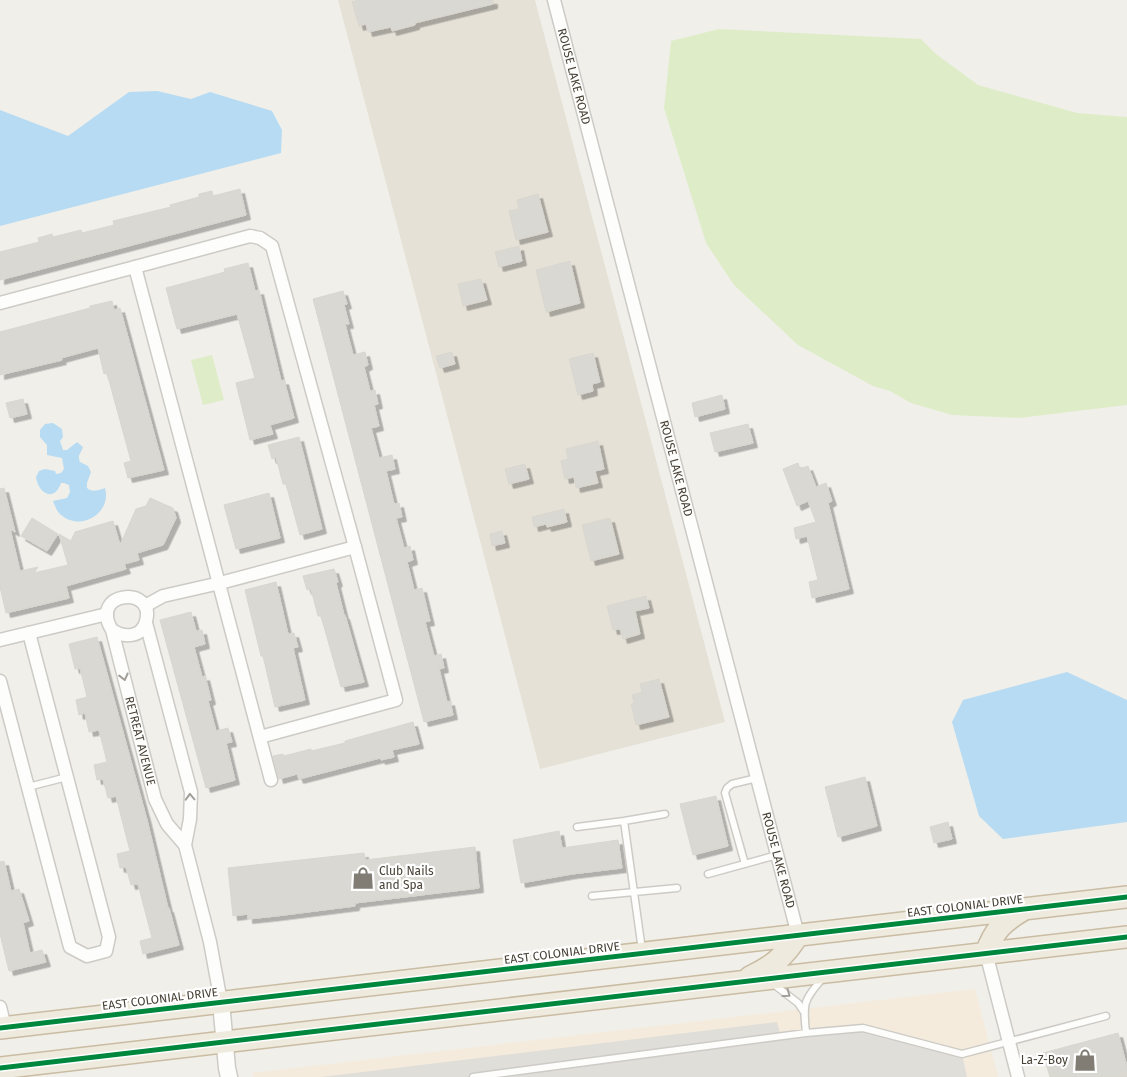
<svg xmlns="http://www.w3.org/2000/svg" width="1127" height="1077" font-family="'Fira Sans',sans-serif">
<defs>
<filter id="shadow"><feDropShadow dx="4.5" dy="4.5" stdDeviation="0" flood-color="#0004"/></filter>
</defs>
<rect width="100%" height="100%" fill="#f0efea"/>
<!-- residential -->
<path fill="#e5e1d7" d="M338 0H535L725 722 540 769Z"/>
<!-- commercial -->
<path fill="#f4ebdc" d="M975 989 998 1077H253L252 1073Z"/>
<!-- green -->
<path fill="#deedc8" d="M719 29 921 39 936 54 978 85 1077 113 1127 117V405L1019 418 952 415 911 403 890 391 873 386 798 345 734 285 706 243 664 108 671 41Z
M212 355 224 400 203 405 191 360Z"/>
<!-- parking -->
<path fill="#e0ded9" d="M777 1022 781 1036 863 1028 962 1054 967 1077H321Z"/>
<!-- water -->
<path fill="#b7dbf2" d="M157 91 191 99 210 92 272 111 282 130 281 153 0 226V110L68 136 129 92Z
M53 423 62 429 63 437 60 441 63 450H67L77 442 83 447C81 454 77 454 80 462L88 466 91 472 87 483V488C92 493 99 490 105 488 112 513 81 532 61 515 57 512 55 506 53 501L67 498 70 492 69 485 64 483H61C54 503 38 493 36 477L39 471 45 469 55 471 56 474 61 473 64 469 62 458 47 455V445L40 437V430L45 424Z
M1067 672 1127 700V822L1003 839 979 816 952 722 963 700Z"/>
<!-- building -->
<path fill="#dad8d2" stroke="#d9d6cf" filter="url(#shadow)" d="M359 0H493V4L415 23V25L392 31 391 27 368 32 366 24 359 26 352 2Z
M240 189 246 215 0 280V252L39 242 38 238 52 234 53 237 81 230 82 233 114 225 113 221 171 207 170 205 199 197V194L212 191 213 196Z
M538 194 548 232 516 240 509 211 519 209 517 200Z
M519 246 522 261 499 267 495 252Z
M570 261 580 303 546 312 536 270Z
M248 263 255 291 259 290 281 381 284 380 294 418 270 425 273 434 250 440 236 383 255 378 237 314 177 329 166 288 225 272 224 269Z
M481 279 487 300 463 306 458 284Z
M343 291 347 304 344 305 349 324H345L353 355 365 352 368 365 364 367 370 391 375 390 378 404 374 405 379 426 371 428 379 458 392 455 395 469 386 471 394 504 399 503 402 517 396 518 404 548 410 546 413 560 407 562 414 590 422 588 430 621 425 622 434 656 441 654 444 668 439 669 447 702 450 701 453 715 424 722 313 299Z
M112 301 114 310 120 308 164 470 128 478 124 463 131 461 107 373 104 374 98 348 61 358 62 360 0 375V332L90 308V306Z
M452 352 455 364 440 368 436 356Z
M593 353 600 382 592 384 593 391 578 395 569 359Z
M722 395 725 409 695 417 692 403Z
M23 399 27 414 10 418 6 403Z
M748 424 753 443 715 452 710 433Z
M299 437 322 529 300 535 286 484H283L276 457 272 459 268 445Z
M598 441 604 469 595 471 598 483 576 488 574 477 565 479 561 461 568 459 566 449Z
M798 463 800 469 808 466 816 487 826 483 832 501 828 503 849 589 812 598 809 582 818 580 807 536 796 539 794 528 816 522 808 501 797 506 783 469Z
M525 464 529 479 509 484 505 469Z
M4 488 15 532 10 529 20 571 38 567 34 573 68 565 59 534 71 541 75 532 113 521 120 545 136 509 146 506 150 498 173 508 176 518 163 545 137 553 139 560 124 564 126 569 66 586 69 598 6 613 0 587V489Z
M269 493 280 538 236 549 224 505Z
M564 509 567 522 547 527 546 524 534 527 532 517Z
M32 518 58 534 47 551 21 536Z
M610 518 619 554 591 561 582 525Z
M502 531 505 543 492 546 490 534Z
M334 569 338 582 336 583 344 615H345L364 682 341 687 321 616H318L311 589 307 590 303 576Z
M276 582 288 634 294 633 298 647 293 648 305 700 275 707 263 656H261L245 590Z
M646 596 649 608 635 611 640 634 623 639 620 629 613 630 607 606Z
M191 612 196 631 202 630 205 644 194 647 202 677 205 676 211 700 208 701 216 731 228 728 232 742 226 743 235 780 206 788 160 620Z
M97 637 147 820 168 908H169L179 945 143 954 140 941 152 938 138 884 131 885 126 867 120 868 117 854 130 851 122 820 116 796 108 798 103 779 97 780 94 765 107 762 99 730 89 732 85 713 79 715 76 700 87 697 80 668 75 669 69 644Z
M659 679 669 717 636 725 631 704 634 703 632 695 642 692 640 684Z
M413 722 419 744 392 750 394 757 381 760 380 758 299 779 297 774 279 779 273 756 283 754 284 756 311 749V751L345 743V741Z
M865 777 877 826 838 837 825 787Z
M716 796 728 846 693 855 680 804Z
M948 822 952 839 934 843 930 827Z
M559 831 562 848 618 840 622 868 572 874 521 883 513 840Z
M475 847 479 888 355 903V906L276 916 248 919V914L233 916 228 868 364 853 365 860Z
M4 861 11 891 19 889 25 908 29 921 23 923 30 953 42 950 46 962 9 971 0 934V862Z
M1118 1033 1127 1067V1077H1050L1043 1053Z"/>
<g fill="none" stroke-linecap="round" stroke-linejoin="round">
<defs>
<path id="service" d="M28 787 67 777
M624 821 665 814
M577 827 624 821 642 950
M745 864 725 793 727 788 732 784 757 778
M708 874 777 855
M592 896 677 888
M772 983 798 1003 804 1012
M806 1033C803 1004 803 1000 823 978
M473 1077 806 1033 863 1028 962 1054 1106 1016"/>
<g id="minor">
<path id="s1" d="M554 0 798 935"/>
<path d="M135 267 250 236 260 238 272 246 355 547"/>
<path d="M0 303 135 267 271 780"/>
<path d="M145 606 163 596 220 583 355 547 396 700 260 737"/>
<path d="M146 623 191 792 190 819 185 845"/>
<path id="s2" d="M112 630C124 638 142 638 146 621 156 585 88 591 112 630L155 799 167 824 185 845 210 942 221 1002"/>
<path d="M0 640 107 614"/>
<path d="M0 681 70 947 87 956 106 951 109 937 29 633"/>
<path d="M986 953 1018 1077"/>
<path d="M0 1007 5 1027"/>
</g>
<path id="tertiary" d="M221 1002 227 1068 229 1077"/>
<path id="trunk" d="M986 953C994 931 1002 922 1023 910
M750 977C773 966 784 957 798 935
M0 1028 1127 897
M0 1068 1127 937"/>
</defs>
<!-- service casing -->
<use href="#service" stroke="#cdcbc6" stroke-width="9"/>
<!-- minor casing -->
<use href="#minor" stroke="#cdcbc6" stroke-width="15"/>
<!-- tertiary casing -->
<use href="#tertiary" stroke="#cdcbc6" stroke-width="19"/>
<!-- trunk casing -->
<use href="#trunk" stroke="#cabca3" stroke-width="24"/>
<!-- service -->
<use href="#service" stroke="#fdfdfc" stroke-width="6"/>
<!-- minor -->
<use href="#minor" stroke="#fdfdfc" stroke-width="12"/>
<!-- tertiary -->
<use href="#tertiary" stroke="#fdfdfc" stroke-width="16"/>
<!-- trunk -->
<use href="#trunk" stroke="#eeeade" stroke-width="21"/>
<defs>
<path id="cycleway" d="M0 1028 1127 897
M0 1068 1127 937"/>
</defs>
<!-- cycleway casing -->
<use href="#cycleway" stroke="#fff" stroke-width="8"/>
<!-- cycleway -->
<use href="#cycleway" stroke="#00873e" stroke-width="5"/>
</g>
<!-- one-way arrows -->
<defs><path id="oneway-chevron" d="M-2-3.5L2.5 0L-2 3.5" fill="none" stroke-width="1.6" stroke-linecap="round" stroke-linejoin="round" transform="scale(1.25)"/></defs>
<g stroke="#a29e98">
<use href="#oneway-chevron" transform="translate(124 677) rotate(76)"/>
<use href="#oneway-chevron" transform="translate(190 797) rotate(-92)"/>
<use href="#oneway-chevron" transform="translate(787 994) rotate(36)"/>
</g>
<!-- icons -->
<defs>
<symbol id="shop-bare" viewBox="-9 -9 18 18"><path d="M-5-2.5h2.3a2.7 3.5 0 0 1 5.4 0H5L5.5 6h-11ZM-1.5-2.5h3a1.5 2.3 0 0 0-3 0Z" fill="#827d74" stroke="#fff" stroke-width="2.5" paint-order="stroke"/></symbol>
</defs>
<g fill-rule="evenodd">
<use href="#shop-bare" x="347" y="862" width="32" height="32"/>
<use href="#shop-bare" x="1069" y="1044" width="32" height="32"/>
</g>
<g text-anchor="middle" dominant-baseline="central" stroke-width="4.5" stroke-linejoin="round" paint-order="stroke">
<!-- street labels -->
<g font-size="12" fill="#474035" stroke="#fff">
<text stroke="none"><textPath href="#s1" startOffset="79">ROUSE LAKE ROAD</textPath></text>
<text stroke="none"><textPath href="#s1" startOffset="484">ROUSE LAKE ROAD</textPath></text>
<text stroke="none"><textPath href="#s2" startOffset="239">RETREAT AVENUE</textPath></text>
<text stroke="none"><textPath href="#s1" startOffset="889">ROUSE LAKE ROAD</textPath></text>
<text transform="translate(965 906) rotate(-7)">EAST COLONIAL DRIVE</text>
<text transform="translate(562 953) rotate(-7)">EAST COLONIAL DRIVE</text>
<text transform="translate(160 999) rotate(-7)">EAST COLONIAL DRIVE</text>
</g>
<!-- poi labels -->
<g font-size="12" fill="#474035" stroke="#fff" text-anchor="start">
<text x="379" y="871">Club Nails<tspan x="379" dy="14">and Spa</tspan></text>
<text x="1068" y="1060" text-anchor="end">La-Z-Boy</text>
</g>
</g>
</svg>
